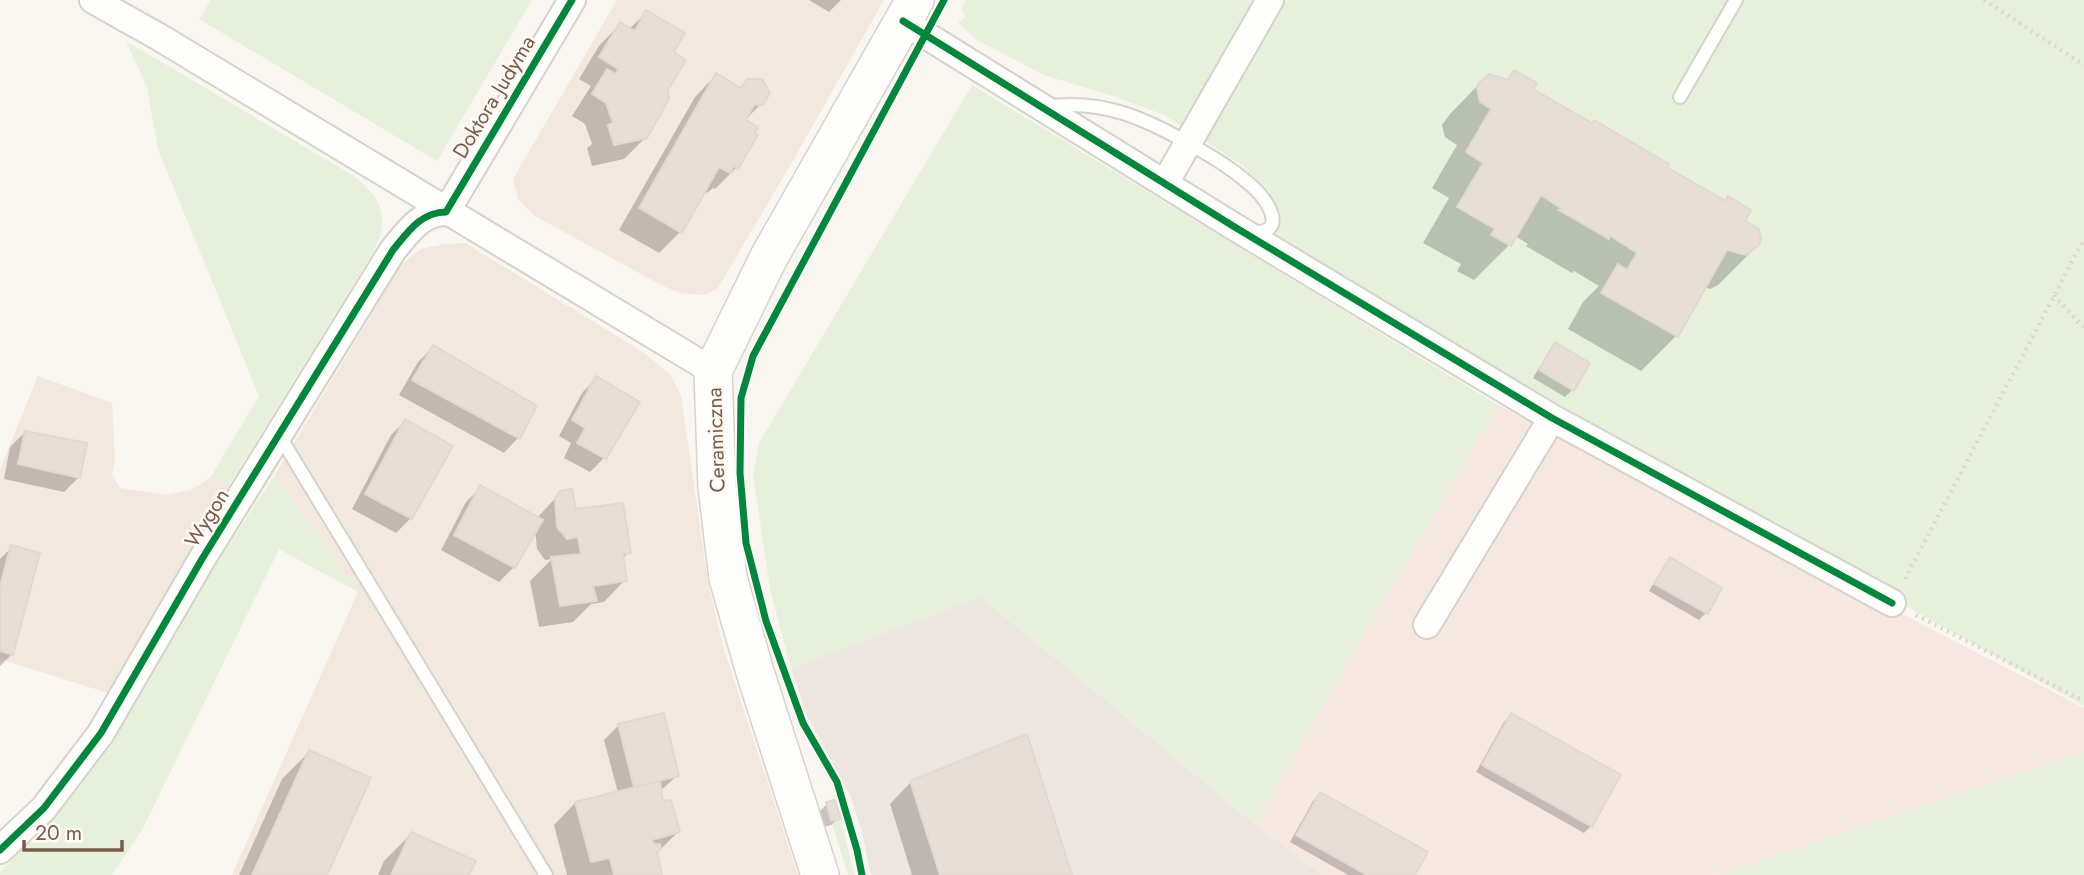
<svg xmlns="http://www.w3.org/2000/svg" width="2084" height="875" font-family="Jost,sans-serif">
<rect width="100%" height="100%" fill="#f9f5f0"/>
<!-- residential -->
<path fill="#f2e8de" d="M617 0H884L795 157 718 288 704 295 680 293 661 285 535 216 518 199 513 179Z
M465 243 643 352 670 374 681 395 708 582 723 647 798 875H232L358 592 275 475 401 265 421 249 445 244Z
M38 376 112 403 115 460 112 475 120 488 166 495 191 490 210 478 229 485 108 693 0 659V469Z"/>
<!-- commercial -->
<path fill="#f6e8e1" d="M1498 405 2084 708V752L1718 875H1322L1255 824Z"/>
<!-- industrial -->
<path fill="#ede5e0" d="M981 597 1255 824 1322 875H871L862 832 850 795 807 716 791 668Z"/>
<!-- green -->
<path fill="#e7f0db" d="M211 0H532L437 161 199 19Z
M966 0H2084V706L1662 469 1271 241 1281 223 1269 191 1242 165 1164 115 1119 98 1044 75 977 40 958 23 966 17 961 8Z
M126 41 352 175C381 196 391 218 374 251L229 485 210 478 259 396 158 149 147 87Z
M972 85 1498 405 1255 824 981 597 791 668 770 589 753 474 759 443Z
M275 475 358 592 279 549 142 830 112 875H0V872L47 824 99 755 168 637Z
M2084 752V875H1718Z
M841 819 854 875H848L831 821Z"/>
<!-- shadow -->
<path fill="#0003" d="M809 0H841L829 12Z
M647 12 671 53 646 137 624 159 592 166 587 148 592 144 585 124 572 116 591 86 579 79 599 46 620 24 629 29Z
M1514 72 1531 89 1665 168 1742 221 1754 249 1718 285 1710 289 1704 287 1676 336 1641 371 1568 329 1583 302 1599 286 1574 271 1572 273 1526 246 1528 244 1515 236 1509 245 1474 280 1457 271 1461 264 1423 243 1449 198 1432 188 1457 145 1445 137 1442 125 1450 114 1485 78 1506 81Z
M716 75 739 89 748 80 761 104 744 121 737 167 715 189 713 188 707 193 704 191 680 232 659 253 619 230 695 97Z
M1556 344 1572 390 1565 397 1533 378 1549 351Z
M433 347 535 407 518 438 504 453 399 395 418 362Z
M596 378 604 458 590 472 564 458 571 443 559 436 582 393Z
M405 421 411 518 396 533 352 509 391 435Z
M25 432 79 477 64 492 4 479 10 447Z
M481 487 537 518 561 492 574 511 629 552 622 559 625 580 604 602 591 604 573 622 539 627 530 581 552 559 545 560 537 549 535 529 514 567 499 582 441 550 466 502Z
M12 547V654L0 666V559Z
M1670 560 1720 588 1706 613 1699 620 1649 591 1663 567Z
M1511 715 1591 826 1584 833 1476 772 1504 722Z
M619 725 677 776 660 791 662 803 678 832 657 853 660 875H567L554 825 575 803 618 793 604 740Z
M309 752 325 875H239L282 779Z
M911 782 1070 875H912L890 804Z
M1321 794 1413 875H1348L1290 842 1313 801Z
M827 804 839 818 831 825 824 827 820 811Z
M411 834 467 875H378L384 861Z"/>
<!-- building -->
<path fill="#e6ded7" stroke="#e2d8d2" stroke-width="2" d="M646 10 685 33 674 52 686 60 668 90 669 99 647 138 614 145 608 125 613 123 606 103 592 94 607 69 616 74 618 69 599 57 620 22 635 31Z
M1514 70 1537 83 1533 89 1592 123 1594 120 1669 164 1668 168 1726 201 1728 196 1751 210 1745 221 1759 229 1761 240 1758 246 1746 255 1727 250 1678 337 1601 293 1618 264 1627 270 1637 253 1609 235V239L1559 210 1562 209 1541 195 1511 246 1491 235 1495 229 1457 207 1483 163 1466 152 1491 109 1480 102 1477 88 1478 84 1489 74 1508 80Z
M716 73 741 88 747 79H762L770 93 763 105H754L746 120 758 127 755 133 758 135 738 169 734 166 730 173 719 167 682 233 639 208Z
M1555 342 1590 363 1574 391 1539 370Z
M433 345 537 406 520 439 412 380Z
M596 376 640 402 606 459 577 443 585 428 572 420Z
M405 419 453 446 412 519 365 494Z
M25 431 87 443 80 478 18 464Z
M480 485 543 520 515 568 454 535Z
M572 489 576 509 623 503 631 553 623 554 627 581 593 586 597 601 560 606 551 557 581 554 578 537 567 539 557 527 555 498 560 491Z
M11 545 40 553 13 655 0 651V586Z
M1670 557 1722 588 1708 614 1654 584Z
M664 713 679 776 634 787 618 724Z
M1511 713 1621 775 1592 827 1482 765Z
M1027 734 1072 875H940L910 781Z
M309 750 371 778 327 875H252Z
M660 781 663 801 671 800 680 832 652 840 654 844H660L661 849 657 852 662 875H614L610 858 591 862 575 802Z
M1320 792 1428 852 1415 875H1367L1296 835Z
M835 800 841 819 831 821 826 802Z
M411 832 476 861 469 875H391Z"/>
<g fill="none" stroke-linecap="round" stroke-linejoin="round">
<defs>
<path id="lane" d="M1680 97 1736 0
M1046 107C1101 98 1147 119 1193 146 1215 158 1237 172 1255 189 1270 203 1287 234 1252 232
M279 435 546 875"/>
<path id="street" d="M93 0 159 37 713 371
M903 21 1233 226 1552 418 1892 603
M1165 183 1270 0
M1427 625 1552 418
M0 850 44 808 101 733 202 559 393 250C408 232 421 212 446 212L572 0"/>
<path id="secondary" d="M820 875 755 672 728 578 717 487 713 371 769 257 915 0"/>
</defs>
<!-- lane casing -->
<use href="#lane" stroke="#d7d1cb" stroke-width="16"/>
<!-- street casing -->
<use href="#street" stroke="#d7d1cb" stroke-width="30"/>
<!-- secondary casing -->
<use href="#secondary" stroke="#d9d2cb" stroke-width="40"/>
<!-- path -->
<path stroke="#dcd5d0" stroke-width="4.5" stroke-dasharray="2 5" stroke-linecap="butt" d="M1984 0 2084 65
M2054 295 2084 328
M1905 579 2084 239
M1916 615 2084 701"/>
<!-- lane -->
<use href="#lane" stroke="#fefefd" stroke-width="12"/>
<!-- street -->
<use href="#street" stroke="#fefefd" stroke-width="26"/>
<!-- secondary -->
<use href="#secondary" stroke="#fefefd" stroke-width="37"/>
<defs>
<path id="cycleway" d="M903 21 1233 226 1552 418 1892 603
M0 850 44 808 101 733 202 559 393 250C408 232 421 212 446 212L572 0
M862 875 857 850 837 782 803 723 766 621 746 543 740 473 741 398 753 356 944 0"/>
</defs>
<!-- cycleway casing -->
<use href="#cycleway" stroke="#fffaf3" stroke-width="11"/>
<!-- cycleway -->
<use href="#cycleway" stroke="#00873e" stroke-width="7"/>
</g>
<g text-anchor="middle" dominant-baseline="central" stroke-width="5" stroke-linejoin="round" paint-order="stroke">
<!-- street labels -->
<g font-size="21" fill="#7a5c4d" stroke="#fffaf3">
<text transform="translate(494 97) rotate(-59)">Doktora Judyma</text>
<text transform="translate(716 440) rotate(-92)">Ceramiczna</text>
<text transform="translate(207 518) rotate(-58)">Wygon</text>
</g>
</g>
<!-- scale -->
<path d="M24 840v10h98v-10" fill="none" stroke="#7a5c4d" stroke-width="3.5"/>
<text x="35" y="840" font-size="21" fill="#7a5c4d" stroke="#fffaf3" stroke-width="5" paint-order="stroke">20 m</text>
</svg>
